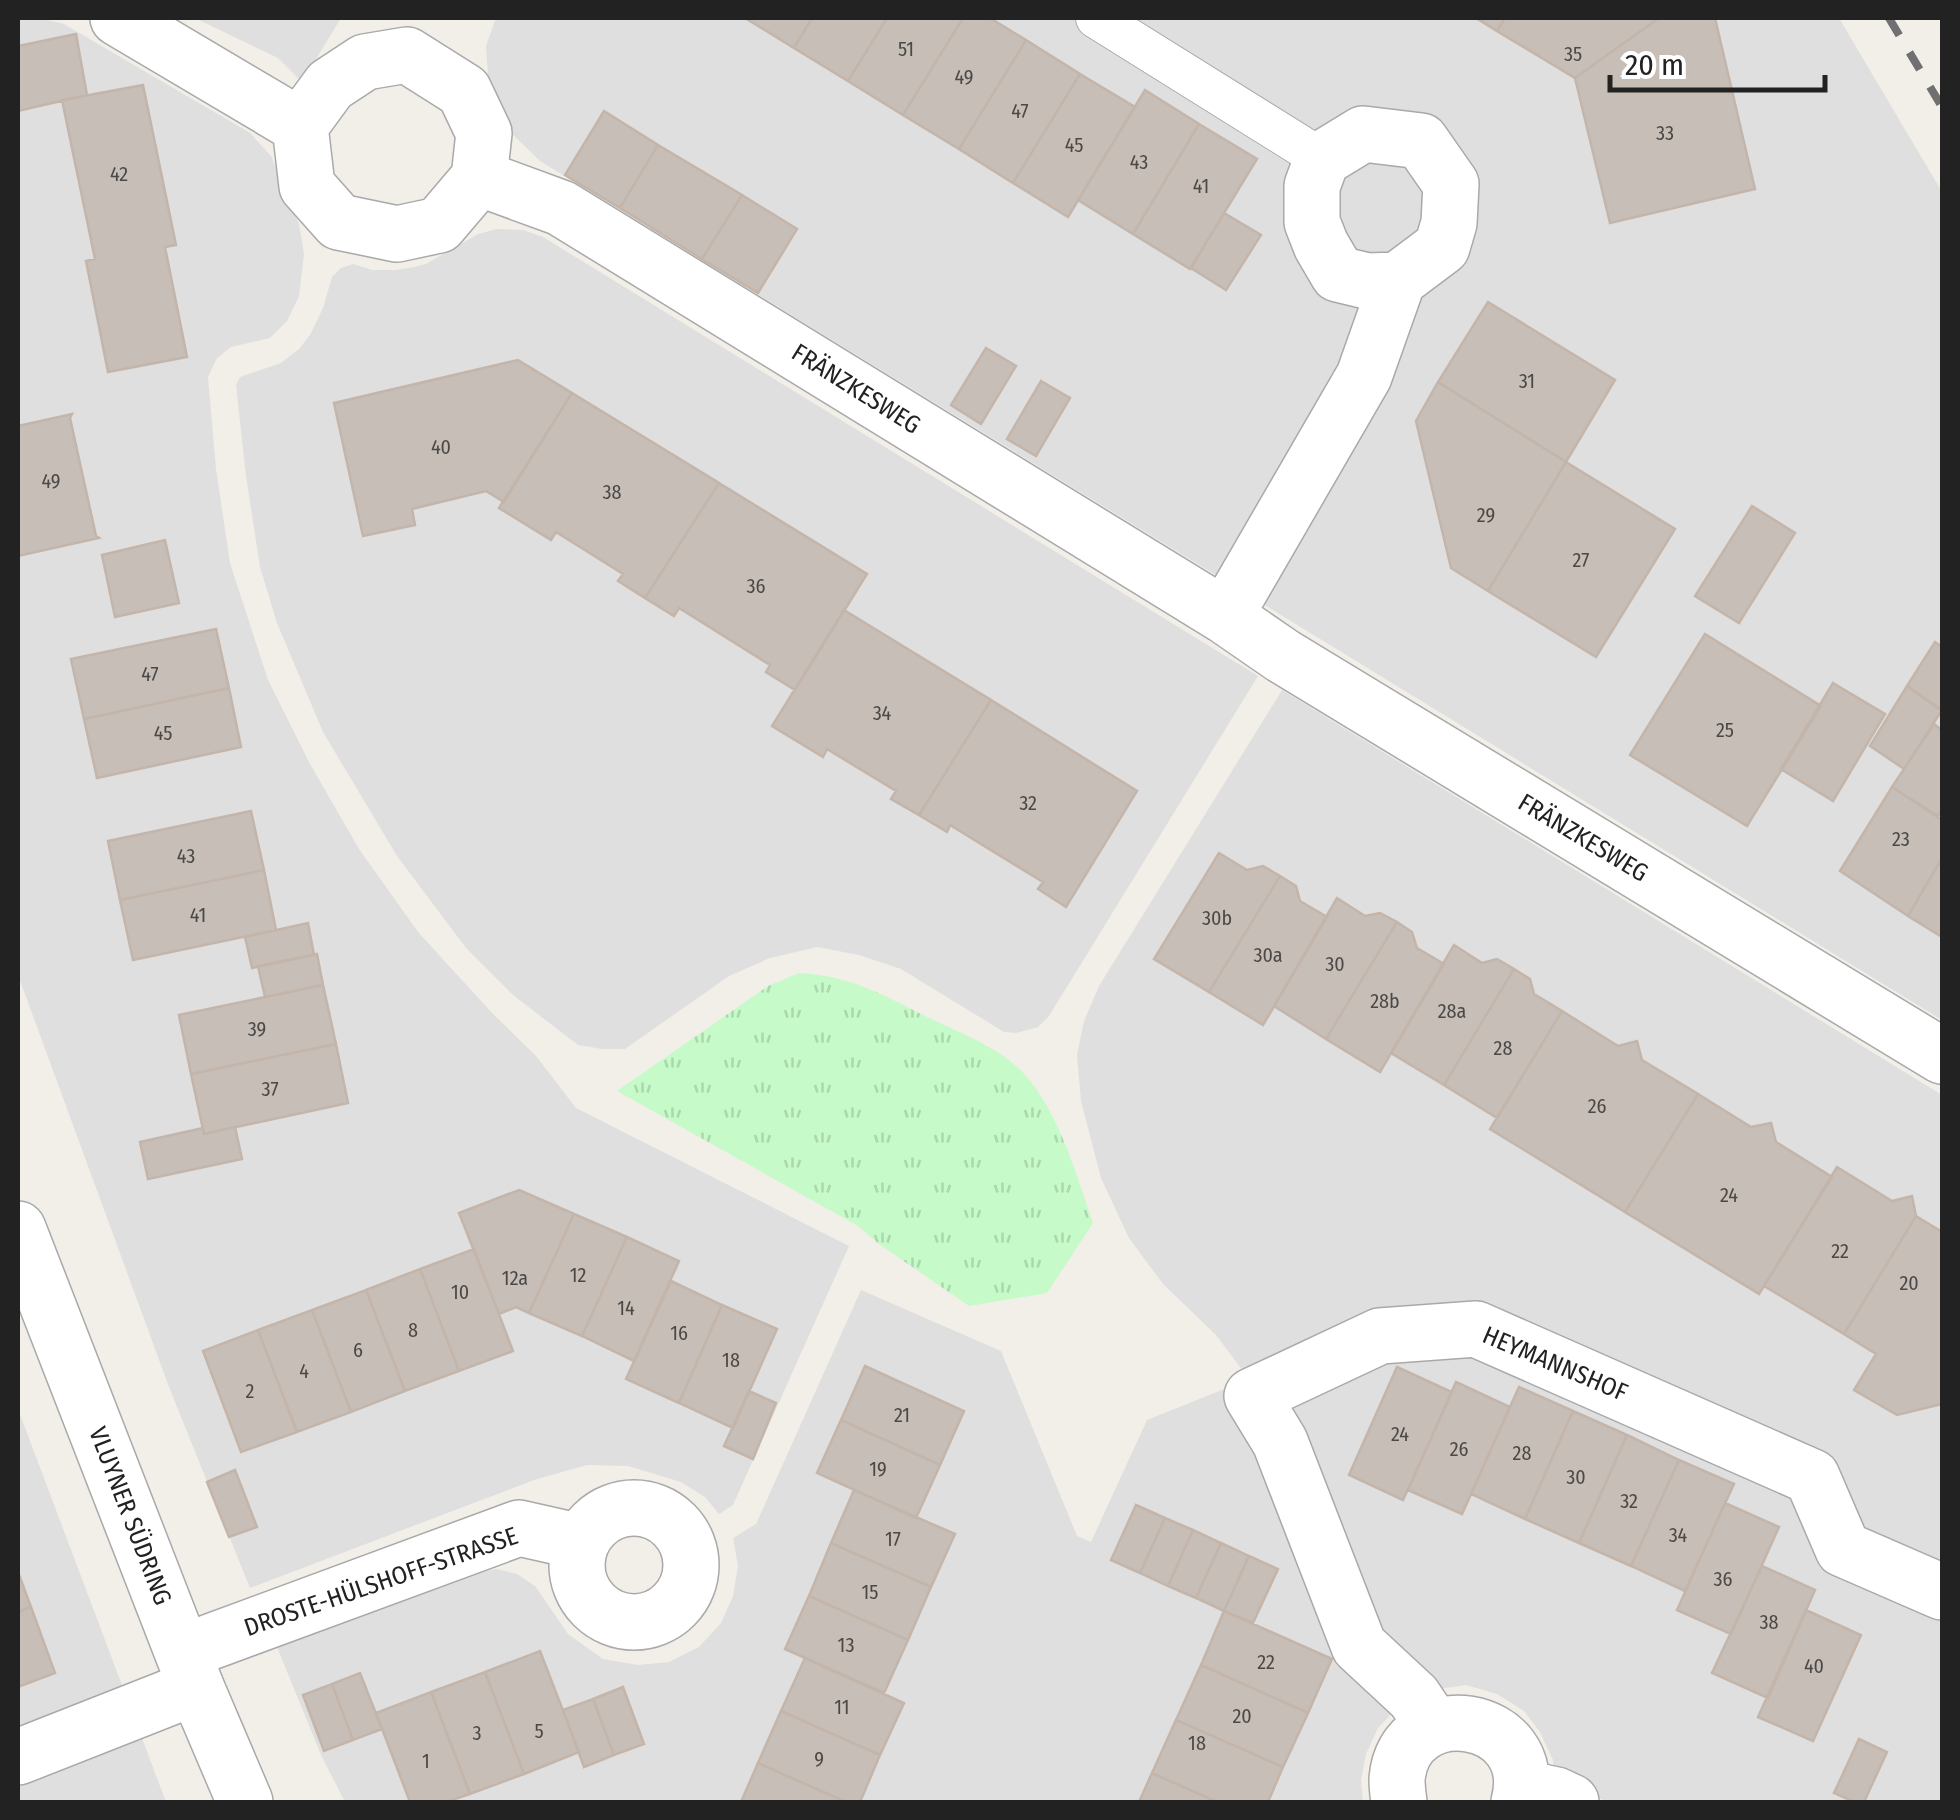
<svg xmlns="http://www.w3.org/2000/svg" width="1960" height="1820" font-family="'Fira Sans Condensed',sans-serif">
<defs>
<pattern id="park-tufts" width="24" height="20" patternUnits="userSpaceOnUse" patternTransform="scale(2.5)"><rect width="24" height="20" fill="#c6fbc9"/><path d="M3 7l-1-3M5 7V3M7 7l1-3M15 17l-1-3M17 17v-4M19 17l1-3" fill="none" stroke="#aad7ac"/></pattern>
</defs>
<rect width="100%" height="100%" fill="#f2eee8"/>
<!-- residential -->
<path fill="#e0dfdf" d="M18 18H40L64 24 250 133 271 156 299 224 304 254 299 296 287 321 270 338 231 347 217 358 208 377 216 469 230 563 268 680 310 764 359 849 418 932 493 1014 536 1056 576 1108 849 1246 733 1505 719 1514 705 1497 681 1482 628 1466 587 1465 534 1480 250 1588 169 1387 18 975Z
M195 18H341L302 82 278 58Z
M496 18H1839L1942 192V1020L540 161 503 125 489 89 486 46Z
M497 229 523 230 543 237 1258 676 1049 1016 1038 1027 1016 1033 1004 1032 901 969 859 955 817 947 770 958 729 976 625 1049H602L578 1045 513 995 466 948 397 856 323 732 277 623 260 567 246 476 236 385 240 377 281 363 299 349 310 335 323 308 332 277 341 268 353 264 372 270H395L415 267 426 264 478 234Z
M1282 690 1942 1095V1802H1608L1563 1782 1556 1787 1553 1760 1540 1732 1524 1711 1497 1694 1466 1685 1432 1690 1376 1642 1249 1379 1216 1335 1163 1284 1129 1238 1101 1178 1081 1101 1077 1055 1084 1021 1099 986Z
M861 1290 1001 1351 1077 1536 1091 1542 1147 1420 1227 1388 1400 1705 1378 1728 1366 1754 1361 1780 1363 1802H345L321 1755 277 1647 472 1574 496 1569 517 1574 535 1586 568 1634 603 1659 638 1665 669 1662 699 1647 721 1623 733 1596 738 1566 733 1538 756 1524Z
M18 1409 166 1802H18Z"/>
<!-- park -->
<path fill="url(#park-tufts)" d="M799 973C849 976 878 992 921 1014 951 1029 992 1044 1016 1066 1056 1101 1076 1174 1093 1223L1047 1293 969 1306 879 1244 858 1226 617 1091 768 986Z"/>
<!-- building -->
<path fill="#c7beb7" stroke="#c4b5aa" stroke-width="2.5" d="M745 18H812L794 48Z
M812 18H887L848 81 794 48Z
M887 18H963L903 115 848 81Z
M963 18H990L1026 40 959 149 903 115Z
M1476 18H1505L1497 31Z
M1505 18H1659L1575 78 1497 31Z
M1659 18H1715L1755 189 1610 223 1575 78Z
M76 34 87 95 18 111V46Z
M1026 40 1080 74 1013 183 959 149Z
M1080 74 1135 107 1068 217 1013 183Z
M143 85 176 245 165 247 187 357 108 372 86 261 95 259 62 100Z
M1145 90 1199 124 1133 234 1078 200Z
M604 111 658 145 620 208 565 175Z
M1199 124 1257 159 1190 269 1133 234Z
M658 145 742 195 702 259 620 208Z
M742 195 797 229 758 293 702 259Z
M1224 213 1261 235 1226 290 1191 268Z
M1488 302 1615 380 1566 462 1438 382Z
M986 348 1016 366 981 424 951 405Z
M518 360 572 393 504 502 486 491 412 509 415 525 363 536 334 403Z
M1041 381 1070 398 1036 456 1007 439Z
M1438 382 1566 462 1488 591 1451 568 1416 421Z
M572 393 719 483 645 598 618 581 623 574 556 532 551 540 499 508Z
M72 414 70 418 96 536 99 538 18 556V426Z
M1566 462 1675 529 1596 657 1488 591Z
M719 483 867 574 795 690 766 672 770 665 679 608 674 616 645 598Z
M1752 506 1795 533 1739 623 1695 596Z
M165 540 179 603 115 617 102 555Z
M844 610 991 700 919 815 891 799 896 791 827 749 823 757 772 726Z
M216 629 229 688 84 719 71 659Z
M1705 634 1821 706 1747 826 1630 755Z
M1935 642 1942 647V711L1907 686Z
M1833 683 1885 714 1833 801 1781 769Z
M1907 686 1942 710 1904 769 1870 746Z
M229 688 241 747 97 778 84 719Z
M991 700 1137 791 1066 907 1038 889 1043 882 950 825 947 832 919 815Z
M1934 724 1942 730V810L1938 816 1892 787Z
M1892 787 1942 820V858L1908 916 1840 871Z
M251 811 264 870 120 900 108 841Z
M1219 853 1247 870 1263 866 1280 876 1209 992 1154 959Z
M1942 858V937L1908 916Z
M264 870 276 930 133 960 120 900Z
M1280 876 1296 886 1300 901 1327 917 1263 1025 1209 992Z
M1337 898 1365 916 1380 913 1397 922 1326 1039 1274 1006Z
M1397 922 1412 932 1417 948 1444 964 1380 1072 1326 1039Z
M308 923 314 955 252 968 245 937Z
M1454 945 1482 963 1497 959 1514 969 1444 1085 1391 1053Z
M317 954 323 985 265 997 258 966Z
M1514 969 1530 979 1534 994 1562 1011 1497 1118 1444 1085Z
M323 985 336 1044 191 1074 179 1015Z
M1562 1011 1618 1046 1637 1041 1642 1060 1698 1094 1625 1212 1490 1129Z
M336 1044 348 1103 204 1134 191 1074Z
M1698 1094 1751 1127 1771 1123 1776 1142 1832 1177 1759 1294 1625 1212Z
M235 1127 242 1159 148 1179 140 1142 203 1128 204 1134Z
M1837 1167 1892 1201 1912 1196 1916 1216 1844 1334 1764 1286Z
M519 1190 574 1214 529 1313 516 1307 499 1314 459 1213Z
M574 1214 627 1237 582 1336 529 1313Z
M1916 1216 1942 1232V1404L1897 1415 1854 1390 1876 1354 1844 1334Z
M627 1237 679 1261 634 1361 582 1336Z
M474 1249 513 1351 459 1371 420 1269Z
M420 1269 459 1371 405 1391 366 1290Z
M671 1281 722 1305 679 1403 626 1379Z
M366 1290 405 1391 351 1412 312 1310Z
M722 1305 777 1329 733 1428 679 1403Z
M312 1310 351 1412 297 1432 258 1330Z
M258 1330 297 1432 241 1452 203 1351Z
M865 1366 964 1411 940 1465 841 1420Z
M1397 1367 1452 1392 1403 1500 1349 1475Z
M1456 1382 1510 1407 1462 1514 1408 1490Z
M1519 1387 1573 1411 1525 1519 1471 1494Z
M749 1391 776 1403 753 1459 724 1446Z
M1573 1411 1627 1435 1579 1543 1525 1519Z
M841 1420 940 1465 916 1518 817 1473Z
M1627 1435 1679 1460 1631 1566 1579 1543Z
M1679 1460 1734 1484 1685 1591 1631 1566Z
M235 1470 257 1527 229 1537 207 1482Z
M854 1490 955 1534 931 1587 831 1543Z
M1725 1503 1779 1527 1731 1634 1677 1610Z
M1136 1505 1165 1518 1140 1573 1111 1560Z
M1165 1518 1193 1530 1168 1586 1140 1573Z
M1193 1530 1221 1543 1196 1598 1168 1586Z
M831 1543 931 1587 908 1640 809 1596Z
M1221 1543 1249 1556 1224 1611 1196 1598Z
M1249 1556 1278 1569 1253 1623 1224 1611Z
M1762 1566 1815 1590 1768 1698 1712 1673Z
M18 1572 31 1607 18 1612Z
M809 1596 908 1640 884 1693 785 1649Z
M31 1607 55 1673 18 1687V1612Z
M1806 1610 1861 1635 1813 1741 1758 1717Z
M1224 1611 1332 1659 1308 1713 1201 1665Z
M540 1651 579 1752 524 1774 485 1672Z
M805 1658 904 1703 880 1755 781 1711Z
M1201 1665 1308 1713 1283 1767 1176 1720Z
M485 1672 524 1774 470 1794 431 1692Z
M360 1673 382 1729 353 1740 332 1684Z
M332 1684 353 1740 324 1751 303 1695Z
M623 1687 644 1744 614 1755 593 1699Z
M431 1692 470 1794 446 1802H410L376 1713Z
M593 1699 614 1755 584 1767 563 1710Z
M781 1711 880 1755 860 1802H846L758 1763Z
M1176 1720 1283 1767 1268 1802H1217L1152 1773Z
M1859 1739 1887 1752 1864 1802H1854L1834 1793Z
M758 1763 846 1802H741Z
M1152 1773 1217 1802H1139Z"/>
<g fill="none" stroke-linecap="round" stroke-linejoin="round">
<defs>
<path id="service" d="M1096 18 1322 159"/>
<path id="minor" d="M118 18 300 126
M407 55 464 91 484 133 479 178 439 225 397 234 339 222 307 186 300 126 330 85 365 62Z
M1363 134 1421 141 1451 184 1449 223 1442 247 1398 280 1367 281 1338 274 1321 245 1312 222V186L1322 159Z
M479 178 561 208 1225 616 1283 656 1942 1056
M1225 616 1364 376 1398 280
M577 1565a57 57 0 1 1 114 0a57 57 0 1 1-114 0Z
M183 1652 519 1528 581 1542
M1434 1727 1414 1697 1359 1646 1280 1442 1252 1396 1380 1336 1476 1329 1812 1477 1843 1549 1942 1592
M18 1757 196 1687
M1523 1788 1556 1795 1571 1802
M1399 1802C1398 1795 1397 1787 1397 1779 1404 1692 1542 1712 1519 1802"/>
<path id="tertiary" d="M18 1229 196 1687 245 1802"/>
</defs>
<!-- service casing -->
<use href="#service" stroke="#a9a9a9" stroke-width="42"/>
<!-- minor casing -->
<use href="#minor" stroke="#a9a9a9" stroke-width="58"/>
<!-- tertiary casing -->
<use href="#tertiary" stroke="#a9a9a9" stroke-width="58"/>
<!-- service -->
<use href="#service" stroke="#fff" stroke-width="40"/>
<!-- minor -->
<use href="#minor" stroke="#fff" stroke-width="55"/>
<!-- tertiary -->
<use href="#tertiary" stroke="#fff" stroke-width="55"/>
<!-- rail -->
<path stroke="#707070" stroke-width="8" stroke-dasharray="20 20" stroke-linecap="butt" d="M1889 18 1942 107"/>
</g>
<g text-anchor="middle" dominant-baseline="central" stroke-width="9" stroke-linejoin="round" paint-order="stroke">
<!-- number labels -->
<g font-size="20" fill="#4b4947">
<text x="906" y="49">51</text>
<text x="1573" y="54">35</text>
<text x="964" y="77">49</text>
<text x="1020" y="111">47</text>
<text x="1665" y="133">33</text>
<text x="1074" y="145">45</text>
<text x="1139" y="162">43</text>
<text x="119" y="174">42</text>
<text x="1201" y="186">41</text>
<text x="1527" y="381">31</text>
<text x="441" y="447">40</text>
<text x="51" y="481">49</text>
<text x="612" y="492">38</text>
<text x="1486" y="515">29</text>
<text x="1581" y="560">27</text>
<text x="756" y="586">36</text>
<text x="150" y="674">47</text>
<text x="882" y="713">34</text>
<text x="1725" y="730">25</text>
<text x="163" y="733">45</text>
<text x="1028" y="803">32</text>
<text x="1901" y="839">23</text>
<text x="186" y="856">43</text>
<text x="198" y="915">41</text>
<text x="1217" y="918">30b</text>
<text x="1268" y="955">30a</text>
<text x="1335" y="964">30</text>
<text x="1385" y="1001">28b</text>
<text x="1452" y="1011">28a</text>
<text x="257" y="1029">39</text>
<text x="1503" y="1048">28</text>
<text x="270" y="1089">37</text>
<text x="1597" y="1106">26</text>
<text x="1729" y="1195">24</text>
<text x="1840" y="1251">22</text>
<text x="578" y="1275">12</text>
<text x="515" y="1278">12a</text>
<text x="1909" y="1283">20</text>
<text x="460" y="1292">10</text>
<text x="626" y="1308">14</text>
<text x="413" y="1330">8</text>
<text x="679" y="1333">16</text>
<text x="358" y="1350">6</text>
<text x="731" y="1360">18</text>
<text x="304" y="1371">4</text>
<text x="250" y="1391">2</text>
<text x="902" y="1415">21</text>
<text x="1400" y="1434">24</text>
<text x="1459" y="1449">26</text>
<text x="1522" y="1453">28</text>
<text x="878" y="1469">19</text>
<text x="1576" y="1477">30</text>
<text x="1629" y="1501">32</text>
<text x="1678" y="1535">34</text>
<text x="893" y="1539">17</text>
<text x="1723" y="1579">36</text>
<text x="870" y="1592">15</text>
<text x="1769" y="1622">38</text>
<text x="846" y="1645">13</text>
<text x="1266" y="1662">22</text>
<text x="1814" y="1666">40</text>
<text x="842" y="1707">11</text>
<text x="1242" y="1716">20</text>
<text x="539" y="1731">5</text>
<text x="477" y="1733">3</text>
<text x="1197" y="1743">18</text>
<text x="819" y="1759">9</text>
<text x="426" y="1761">1</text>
</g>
<!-- street labels -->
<g font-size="25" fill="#222" stroke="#fff">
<text transform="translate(856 389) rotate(32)">FRÄNZKESWEG</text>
<text transform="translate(1583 838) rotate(31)">FRÄNZKESWEG</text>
<text transform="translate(1555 1364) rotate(23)">HEYMANNSHOF</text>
<text transform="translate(130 1516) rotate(69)">VLUYNER SÜDRING</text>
<text transform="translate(381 1582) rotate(-19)">DROSTE-HÜLSHOFF-STRASSE</text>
</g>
</g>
<!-- border -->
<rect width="1960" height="1820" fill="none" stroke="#222222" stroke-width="40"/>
<!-- scale -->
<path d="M1610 75v15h215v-15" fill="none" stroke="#222222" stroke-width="5"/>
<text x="1625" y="75" font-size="30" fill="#222222" stroke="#ffffff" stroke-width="8" paint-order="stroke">20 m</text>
</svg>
